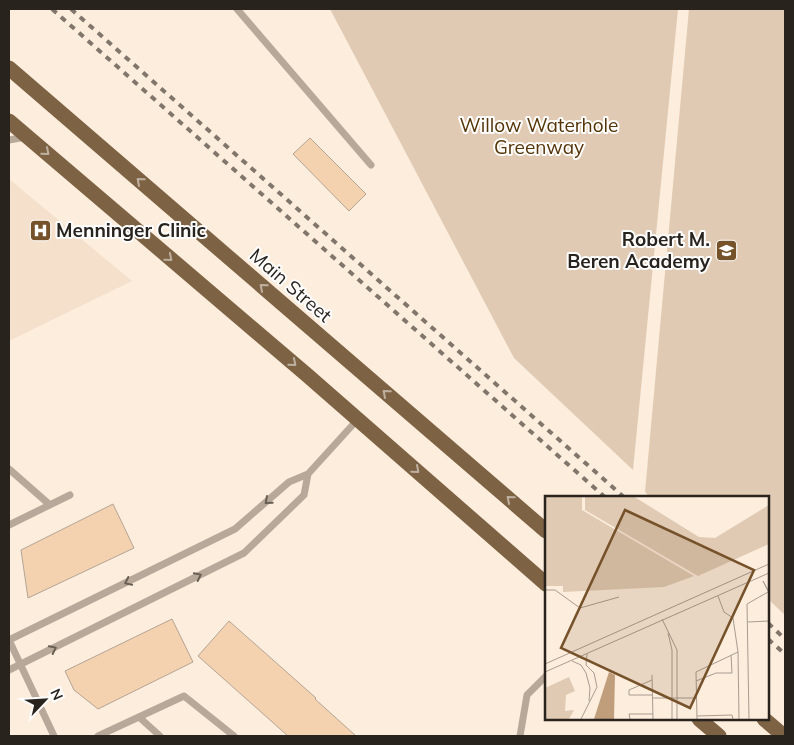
<svg xmlns="http://www.w3.org/2000/svg" width="794" height="745" font-family="Mulish,sans-serif">
<rect width="100%" height="100%" fill="#fceddd"/>
<!-- built -->
<path fill="#f5e0cb" d="M9 179 132 281 9 341Z"/>
<!-- green -->
<path fill="#e0cab3" d="M330 9H678L633 470 514 358Z
M689 9H785V615L768 599V498H651L645 492Z"/>
<!-- building -->
<path fill="#f5d2af" stroke="#b3a496" d="M310 138 366 194 349 211 293 154Z
M113 504 134 548 28 598 21 550Z
M172 619 193 662 98 709 74 690 65 671Z
M229 621 316 698 315 699 356 736H288L198 656Z"/>
<g fill="none" stroke-linecap="round" stroke-linejoin="round">
<!-- service -->
<path stroke="#b7a899" stroke-width="7" d="M237 9 371 165
M9 140 26 137
M9 469 50 505
M9 525 70 495
M9 640 235 529 289 482 308 474 358 419
M9 640 54 736
M9 670 244 553 304 495 308 474
M139 717 160 736
M98 736 184 696 234 736
M520 736 527 695 546 676"/>
<!-- trunk -->
<path stroke="#7e6244" stroke-width="15" d="M9 68 546 531
M9 121 307 375 546 584
M699 719 719 736
M764 719 784 736"/>
<!-- rail -->
<path stroke="#80766c" stroke-width="4" stroke-dasharray="6 6" stroke-linecap="butt" d="M52 9 606 498
M71 9 625 498
M768 623 785 639
M768 639 785 654"/>
</g>
<!-- one-way arrows -->
<defs><path id="oneway-chevron" d="M-2-3.5L2.5 0L-2 3.5" fill="none" stroke-width="1.6" stroke-linecap="round" stroke-linejoin="round" transform="scale(1.25)"/></defs>
<g stroke="#beb0a0">
<use href="#oneway-chevron" transform="translate(46 152) rotate(41)"/>
<use href="#oneway-chevron" transform="translate(140 181) rotate(-139)"/>
<use href="#oneway-chevron" transform="translate(169 258) rotate(40)"/>
<use href="#oneway-chevron" transform="translate(263 287) rotate(-139)"/>
<use href="#oneway-chevron" transform="translate(293 363) rotate(40)"/>
<use href="#oneway-chevron" transform="translate(386 393) rotate(-139)"/>
<use href="#oneway-chevron" transform="translate(416 470) rotate(41)"/>
<use href="#oneway-chevron" transform="translate(510 499) rotate(-139)"/>
</g>
<g stroke="#695f55">
<use href="#oneway-chevron" transform="translate(268 501) rotate(139)"/>
<use href="#oneway-chevron" transform="translate(198 576) rotate(-26)"/>
<use href="#oneway-chevron" transform="translate(128 582) rotate(154)"/>
<use href="#oneway-chevron" transform="translate(53 649) rotate(-26)"/>
</g>
<!-- icons -->
<defs>
<symbol id="hospital-square" viewBox="-11 -11 22 22"><rect x="-9" y="-9" width="18" height="18" rx="4" fill="#76522b" stroke="#fdfdfd"/><path d="M-5-5h3v3.5h4V-5h3V5h-3V1.5h-4V5h-3Z" fill="#fff"/></symbol>
<symbol id="school-square" viewBox="-11 -11 22 22"><rect x="-9" y="-9" width="18" height="18" rx="4" fill="#76522b" stroke="#fdfdfd"/><path d="M0-5L7-2L0 1L-7-2ZM-4 1L0 2.5L4 1V4Q0 6-4 4Z" fill="#fff"/></symbol>
</defs>
<g fill-rule="evenodd">
<use href="#hospital-square" x="28" y="218" width="25" height="25"/>
<use href="#school-square" x="714" y="238" width="25" height="25"/>
</g>
<g text-anchor="middle" dominant-baseline="central" stroke-width="4" stroke-linejoin="round" paint-order="stroke">
<!-- park labels -->
<g font-size="19" fill="#553408" stroke="#fdfdfd">
<text x="539" y="125">Willow Waterhole<tspan x="539" dy="22">Greenway</tspan></text>
</g>
<!-- poi labels -->
<g font-size="19" font-weight="bold" fill="#29231d" stroke="#fdfdfd" text-anchor="start">
<text x="56" y="230">Menninger Clinic</text>
<text x="710" y="239" text-anchor="end">Robert M.<tspan x="710" dy="22">Beren Academy</tspan></text>
</g>
<!-- street labels -->
<g font-size="19" fill="#29231d" stroke="#fdfdfd">
<text transform="translate(291 285) rotate(41)">Main Street</text>
</g>
</g>
<!-- overview -->
<g transform="translate(545 496)">
<rect width="224" height="224" fill="#fceddd"/>
<path d="M0 0H37V14L149 80 119 91 18 96V90H0ZM40 0H88L154 41 170 42 224 9V48L153 80 40 14ZM24 181 30 195 21 199 20 215 29 214 24 223H0V192Z" fill="#e0cab3"/>
<path d="M64 176 70 179 69 223H49Z" fill="#c09e7c"/>
<path fill="none" stroke="#a89c90" stroke-width="1" d="M0 94H10L35 112 74 101M223 95 218 85 224 96M173 100 179 116 188 122 193 156 194 223M117 123 132 154V223M203 126 224 125M123 137 127 154V223M27 165 36 169 41 177 45 192 44 205M0 168 224 68M0 176 224 77M107 179 108 223M107 184 84 194V199H108M151 185 171 177H187L186 159M108 202H152M152 220 187 219 188 223M36 223 52 191 49 177 41 169 42 158M85 223 84 218H108M152 223 151 176 193 156M204 223 202 108 223 96"/>
<path fill="#76522b" fill-opacity="0.15" stroke="#76522b" stroke-width="2.5" d="M80 14 209 74 145 212 16 152Z"/>
<rect width="224" height="224" fill="none" stroke="#29231d" stroke-width="2.5"/>
</g>
<!-- border -->
<rect width="794" height="745" fill="none" stroke="#29231d" stroke-width="20"/>
<!-- north arrow -->
<g transform="translate(45 700) rotate(65)" stroke="#fdfdfd" stroke-width="4" paint-order="stroke">
<path d="M0-4L9 19L0 12L-9 19Z" fill="#29231d"/>
<text y="-8" font-size="14" font-weight="bold" text-anchor="middle" fill="#29231d">N</text>
</g>
</svg>
